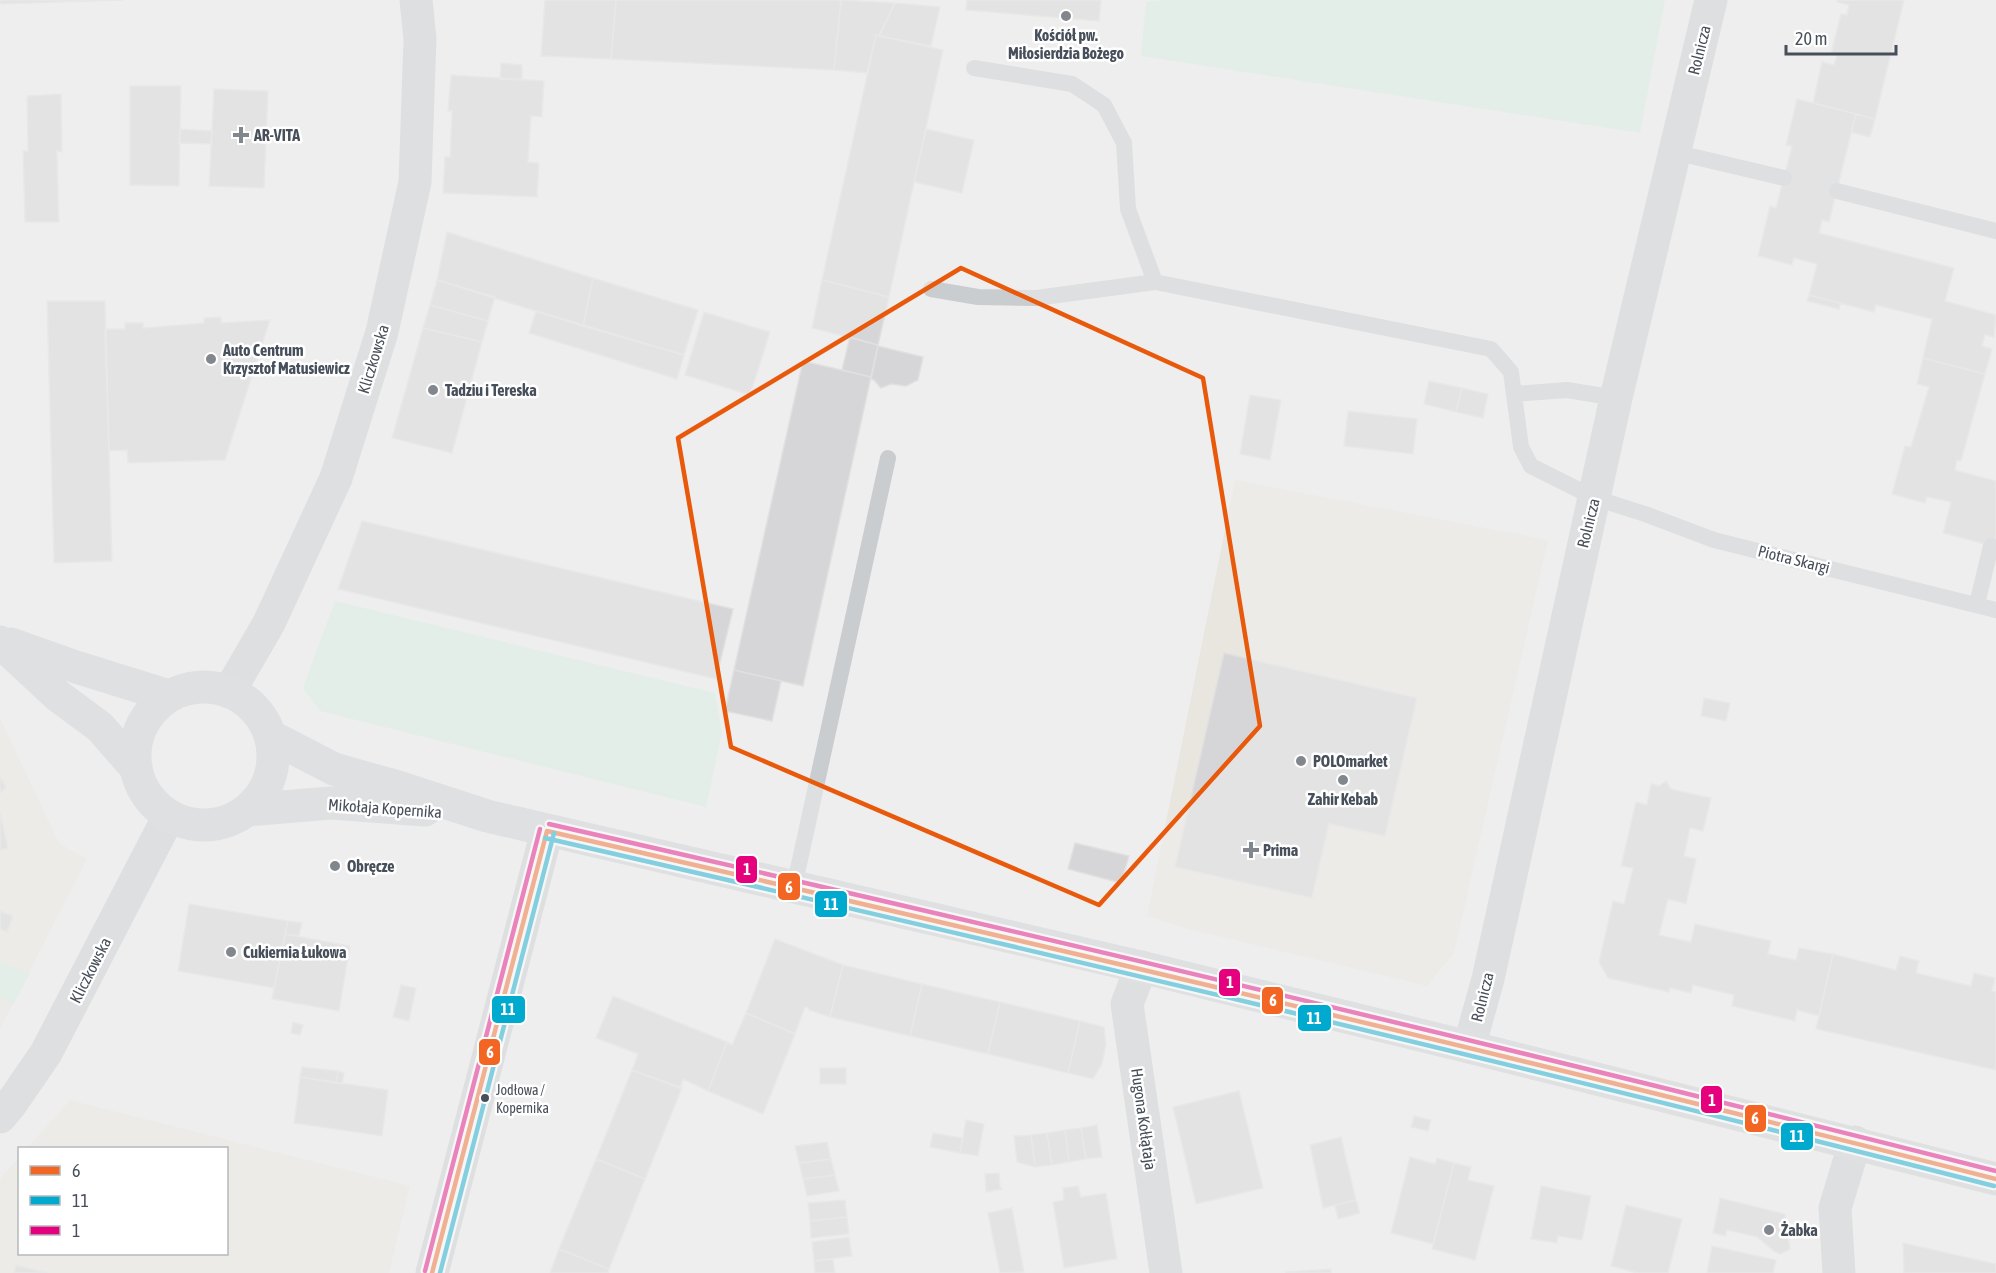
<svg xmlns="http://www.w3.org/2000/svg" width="1996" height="1273" font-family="'Asap Condensed',sans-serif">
<rect width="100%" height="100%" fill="#efeeee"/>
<!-- commercial -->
<path fill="#e8e6de" d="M1235 480 1548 540 1454 953 1427 986 1184 928 1147 916Z
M0 718 59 843 87 859 0 1029Z
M70 1100 410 1186 389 1273H0V1179L19 1157 20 1254H226V1148H27Z"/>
<!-- green -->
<path fill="#d4eddf" d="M1163 0H1665L1640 133 1141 56 1146 2Z
M335 601 715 693 722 732 706 807 320 711 303 688Z
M0 962 30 973 13 1005 0 996Z"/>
<!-- building -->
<path fill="#d6d6d8" stroke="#e0e0e1" stroke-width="1.5" d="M0 0H123L0 4Z
M545 0H616L611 59 541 56Z
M616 0H841L834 70 611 59Z
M841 0 895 3 879 36 876 35 867 73 834 70Z
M967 0H1101L1099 21 966 10Z
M1837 0H1904L1875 119 1813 103 1822 62 1834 65 1837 55 1831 54 1841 14 1847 15 1849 5 1837 2Z
M895 3 940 7 931 46 879 36Z
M876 35 943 50 889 297 822 280Z
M501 63 522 65V80L500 79Z
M451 75 544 81 542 117 531 116 528 162 539 163 537 197 443 193 445 157H450L452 111H448Z
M130 86H181L179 186 130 185Z
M214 89 268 91 264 188 209 186Z
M61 94 62 152 57 151 59 222H25L23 151H28L27 96Z
M1797 99 1856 114 1829 222 1822 220 1819 233 1954 268 1945 301 1996 315 1994 337 1985 335 1982 346 1992 349 1985 374 1923 358 1932 319 1876 305 1874 312 1809 295 1817 264 1794 258 1792 265 1758 256 1770 206 1776 208 1792 146 1786 145Z
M1856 114 1875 119 1870 137 1851 132Z
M180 129 212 131 211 144 179 143Z
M926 129 974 140 962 193 914 182Z
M447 232 593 278 583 326 437 280Z
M593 278 698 310 684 355 583 326Z
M437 280 495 297 488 321 430 305Z
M822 280 889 297 878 345 812 328Z
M1809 295 1840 303 1839 309 1807 301Z
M47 301H105L112 561 54 563Z
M430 305 488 321 482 342 423 328Z
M536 311 684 355 677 379 529 333Z
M704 312 770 332 750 395 685 375Z
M221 317V323L270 320 225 460 128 463 127 450 109 451 105 329H125V323H143V328L204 323V318Z
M423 328 482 342 452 453 392 438Z
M850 337 878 345 871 377 842 370Z
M878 346 923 357 918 380 906 386 891 384 881 388 874 380 871 379Z
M1923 358 1985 374 1961 461 1957 460 1955 470 1996 481V547L1943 533 1951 502 1927 497 1925 503 1892 494 1905 446 1911 447 1929 387 1917 384Z
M803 361 871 377 803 686 734 670Z
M1429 381 1462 388 1456 412 1424 404Z
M1462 388 1488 394 1483 418 1456 412Z
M1250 395 1281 400 1270 460 1240 454Z
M1348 411 1417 419 1413 454 1344 446Z
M362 521 733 609 716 679 338 589Z
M1224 653 1417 698 1385 836 1329 824 1312 898 1175 867Z
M734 670 781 681 772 721 725 711Z
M1704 698 1730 703 1726 721 1701 716Z
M0 777 6 787 0 793Z
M1666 781 1671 789 1711 798 1703 831 1690 828 1684 856 1696 859 1686 904 1668 899 1659 935 1691 942 1695 924 1771 941 1768 954 1796 960 1799 948 1833 954 1819 1016 1797 1010 1795 1021 1732 1006 1734 995 1693 985 1691 993 1670 988 1669 992 1608 978 1599 962 1613 901 1624 904 1633 868 1621 866 1636 802 1647 805 1651 784 1659 786Z
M0 812 8 848 0 850Z
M1075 843 1129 856 1121 883 1068 869Z
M189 904 288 921 274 988 178 971Z
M0 911 13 916 7 932 0 929Z
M288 921 302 923 299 936 285 934Z
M285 934 350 946 339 1011 272 999Z
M775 939 843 965 830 1017 809 1010 808 1008 805 1007 795 1034 746 1013Z
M1833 954 1896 970 1900 956 1919 961 1916 973 1971 986 1974 973 1995 978 1992 991 1996 992V1070L1816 1029Z
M843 965 922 984 910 1036 830 1017Z
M922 984 1000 1002 988 1054 910 1036Z
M401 985 416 988 409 1021 393 1017Z
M613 996 727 1042 708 1091 683 1079 680 1088 632 1070 638 1054 596 1038Z
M1000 1002 1080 1021 1068 1073 988 1054Z
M746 1013 795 1034 763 1114 708 1091 727 1042 732 1045Z
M1080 1021 1104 1027 1106 1044 1102 1064 1093 1079 1068 1073Z
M293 1022 303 1025 300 1035 291 1033Z
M302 1067 338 1071 336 1083 300 1077Z
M820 1068H846V1084H820Z
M632 1070 682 1088 645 1179 596 1159Z
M338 1071 344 1073 342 1084 336 1083Z
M300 1077 388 1090 382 1136 294 1123Z
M1239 1091 1263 1188 1196 1204 1173 1107Z
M1414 1116 1431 1120 1428 1131 1411 1127Z
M966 1120 984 1124 978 1156 960 1153Z
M1097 1125 1102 1157 1086 1159 1081 1128Z
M1081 1128 1086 1159 1069 1162 1065 1130Z
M1065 1130 1069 1162 1052 1165 1047 1133Z
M933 1133 963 1138 960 1153 930 1147Z
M1047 1133 1052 1165 1035 1167 1031 1135Z
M1031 1135 1035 1167 1017 1162 1014 1136Z
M1341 1137 1356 1200 1323 1208 1310 1145Z
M827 1142 831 1159 799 1163 795 1146Z
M1410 1157 1435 1164 1437 1158 1454 1163 1433 1244 1391 1233Z
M596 1159 645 1179 609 1269 559 1249Z
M831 1159 835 1175 803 1179 799 1163Z
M1454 1163 1471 1167 1468 1180 1494 1186 1475 1260 1432 1249Z
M999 1173 1000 1186 1002 1189 986 1192 985 1174Z
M835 1175 839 1191 807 1196 803 1179Z
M1078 1186 1081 1197 1106 1193 1117 1259 1064 1268 1053 1202 1064 1200 1063 1188Z
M1541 1186 1591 1196 1582 1240 1558 1236 1557 1243 1531 1239Z
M1720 1198 1785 1214 1790 1249 1781 1254 1775 1252 1757 1237 1727 1230 1725 1236 1713 1233Z
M845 1200 847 1217 810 1221 808 1203Z
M1356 1200 1360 1213 1338 1219 1335 1205Z
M1626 1205 1682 1219 1668 1273H1637L1611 1266Z
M1012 1208 1024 1272 1000 1273 988 1213Z
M847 1217 849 1234 811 1238 810 1221Z
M849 1237 852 1256 814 1261 812 1242Z
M1903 1243 1996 1264V1273H1904Z
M1712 1246 1776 1260 1773 1273H1707Z
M559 1249 609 1269 608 1273H550Z
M833 1259 835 1273H815L814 1261Z
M16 1265 47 1273H14Z
M1331 1269V1273H1318L1317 1270Z
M1317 1270 1318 1273H1286V1272Z"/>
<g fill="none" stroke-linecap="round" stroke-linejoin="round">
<!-- lane -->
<path stroke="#cacdcf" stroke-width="16" d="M974 68 1072 84 1104 105 1124 143 1128 209 1155 282
M1674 152 1784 178
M1837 191 1996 231
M931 289 978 297 1036 298 1155 282 1491 349 1511 372 1521 447 1531 466 1595 498 1645 514 1714 540 1996 610
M1514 394 1567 390 1616 398
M1977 604 1991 546
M794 887 888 458"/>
<!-- street -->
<path stroke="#cacdcf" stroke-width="33" d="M229 692 269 623 336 478 382 332 415 182 420 39 416 0
M1141 967 1127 1004 1166 1273
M1469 1047 1488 979 1616 398 1711 0
M0 1117 11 1104 46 1053 169 816
M432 1273 547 831
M1839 1273 1835 1208 1855 1142"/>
<!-- secondary -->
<path stroke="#cccfd1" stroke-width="33" d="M0 642 58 696 100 727 135 767
M11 644 76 667 169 696
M135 756a69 69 0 1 1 138 0a69 69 0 1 1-138 0Z
M270 736 334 769 398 787 487 816 1141 967 1469 1047 1996 1179
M247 810 331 803 425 810"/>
<defs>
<path id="bus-1" d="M547 831C1031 942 1515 1056 1996 1179
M432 1273 547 831"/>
<path id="bus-2" d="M545 838C1030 949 1513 1063 1994 1186
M440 1273 554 833"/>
<path id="bus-3" d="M549 824C1032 934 1515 1049 1996 1171
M425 1271 540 829"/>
</defs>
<!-- bus-1 casing -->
<use href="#bus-1" stroke="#fff" stroke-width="9"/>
<!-- bus-2 casing -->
<use href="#bus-2" stroke="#fff" stroke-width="9"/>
<!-- bus-3 casing -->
<use href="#bus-3" stroke="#fff" stroke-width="9"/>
<!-- bus-1 -->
<use href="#bus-1" stroke="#f26522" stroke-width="4.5"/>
<!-- bus-2 -->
<use href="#bus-2" stroke="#00a9ce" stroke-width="4.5"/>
<!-- bus-3 -->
<use href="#bus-3" stroke="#e5007d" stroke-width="4.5"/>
</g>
<!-- marked area -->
<path d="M0 0H1996V1273H0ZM961 268 1203 378 1260 726 1099 905 731 747 678 438Z" fill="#efeeee" fill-opacity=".55" fill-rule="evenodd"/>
<path fill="none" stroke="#e8590c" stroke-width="4.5" stroke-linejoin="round" d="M961 268 1203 378 1260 726 1099 905 731 747 678 438Z"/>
<!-- markers -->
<g fill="#82878e" stroke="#fff" stroke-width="2">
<circle cx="1066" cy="16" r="6"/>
<path d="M238 126h6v6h6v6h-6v6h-6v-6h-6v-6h6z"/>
<circle cx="211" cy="359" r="6"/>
<circle cx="433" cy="390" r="6"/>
<circle cx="1301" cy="761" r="6"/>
<circle cx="1343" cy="780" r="6"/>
<path d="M1248 841h6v6h6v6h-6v6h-6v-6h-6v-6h6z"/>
<circle cx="335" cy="866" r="6"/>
<circle cx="231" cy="952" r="6"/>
<circle cx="1769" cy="1230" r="6"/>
</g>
<circle fill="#474f5a" stroke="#fff" stroke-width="2" cx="485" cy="1098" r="5"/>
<g text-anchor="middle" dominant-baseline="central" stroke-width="5" stroke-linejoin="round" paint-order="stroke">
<!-- bus labels -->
<g font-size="14" fill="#474f5a" stroke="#fff" text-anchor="start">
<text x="496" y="1090">Jodłowa /<tspan x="496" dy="18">Kopernika</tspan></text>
</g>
<!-- poi labels -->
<g font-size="16" font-weight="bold" fill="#474f5a" stroke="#fff" text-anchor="start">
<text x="1066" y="35" text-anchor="middle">Kościół pw.<tspan x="1066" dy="18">Miłosierdzia Bożego</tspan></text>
<text x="254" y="135">AR-VITA</text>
<text x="223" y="350">Auto Centrum<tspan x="223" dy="18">Krzysztof Matusiewicz</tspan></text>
<text x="445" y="390">Tadziu i Tereska</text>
<text x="1313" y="761">POLOmarket</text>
<text x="1343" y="799" text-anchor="middle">Zahir Kebab</text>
<text x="1263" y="850">Prima</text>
<text x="347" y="866">Obręcze</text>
<text x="243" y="952">Cukiernia Łukowa</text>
<text x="1781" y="1230">Żabka</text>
</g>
<!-- street labels -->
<g font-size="16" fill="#474f5a" stroke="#fff">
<text transform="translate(1699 50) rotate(-76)">Rolnicza</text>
<text transform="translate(373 359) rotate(-73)">Kliczkowska</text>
<text transform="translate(1588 523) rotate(-76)">Rolnicza</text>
<text transform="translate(1794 559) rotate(14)">Piotra Skargi</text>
<text transform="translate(385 808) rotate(4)">Mikołaja Kopernika</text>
<text transform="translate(90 970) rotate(-63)">Kliczkowska</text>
<text transform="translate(1482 997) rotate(-76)">Rolnicza</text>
<text transform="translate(1144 1119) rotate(82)">Hugona Kołłątaja</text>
</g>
</g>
<g stroke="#fff" stroke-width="2">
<rect x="735" y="855" width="23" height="29" rx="6" fill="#e5007d"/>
<rect x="777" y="872" width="24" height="29" rx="6" fill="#f26522"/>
<rect x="814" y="890" width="34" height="28" rx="6" fill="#00a9ce"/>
<rect x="1218" y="968" width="23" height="29" rx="6" fill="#e5007d"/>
<rect x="1261" y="986" width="23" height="29" rx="6" fill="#f26522"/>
<rect x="491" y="995" width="35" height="29" rx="6" fill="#00a9ce"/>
<rect x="1297" y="1004" width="35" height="28" rx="6" fill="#00a9ce"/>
<rect x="478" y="1038" width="23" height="28" rx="6" fill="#f26522"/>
<rect x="1700" y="1085" width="23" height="29" rx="6" fill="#e5007d"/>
<rect x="1744" y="1104" width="23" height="29" rx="6" fill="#f26522"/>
<rect x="1780" y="1122" width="34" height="29" rx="6" fill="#00a9ce"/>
</g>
<g font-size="16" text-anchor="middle" font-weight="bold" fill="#fff">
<text x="747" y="875">1</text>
<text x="789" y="893">6</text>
<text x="831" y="910">11</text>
<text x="1230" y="988">1</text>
<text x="1273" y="1006">6</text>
<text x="508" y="1015">11</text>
<text x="1314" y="1024">11</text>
<text x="490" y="1058">6</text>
<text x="1712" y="1106">1</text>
<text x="1755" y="1124">6</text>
<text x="1797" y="1142">11</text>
</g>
<!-- legend -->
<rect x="18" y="1147" width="210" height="108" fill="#ffffff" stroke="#b5b9bd" stroke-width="1.5"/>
<rect x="30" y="1166" width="30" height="9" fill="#f26522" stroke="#b5b9bd" stroke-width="1.5"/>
<text x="72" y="1177" font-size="18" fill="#474f5a">6</text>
<rect x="30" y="1196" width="30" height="9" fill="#00a9ce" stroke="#b5b9bd" stroke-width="1.5"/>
<text x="72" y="1207" font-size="18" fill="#474f5a">11</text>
<rect x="30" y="1226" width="30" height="9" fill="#e5007d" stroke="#b5b9bd" stroke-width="1.5"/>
<text x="72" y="1237" font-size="18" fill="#474f5a">1</text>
<!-- scale -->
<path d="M1786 45v9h110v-9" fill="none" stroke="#474f5a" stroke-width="3"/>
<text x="1795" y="45" font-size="18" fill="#474f5a" stroke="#ffffff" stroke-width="4.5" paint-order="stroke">20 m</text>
</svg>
